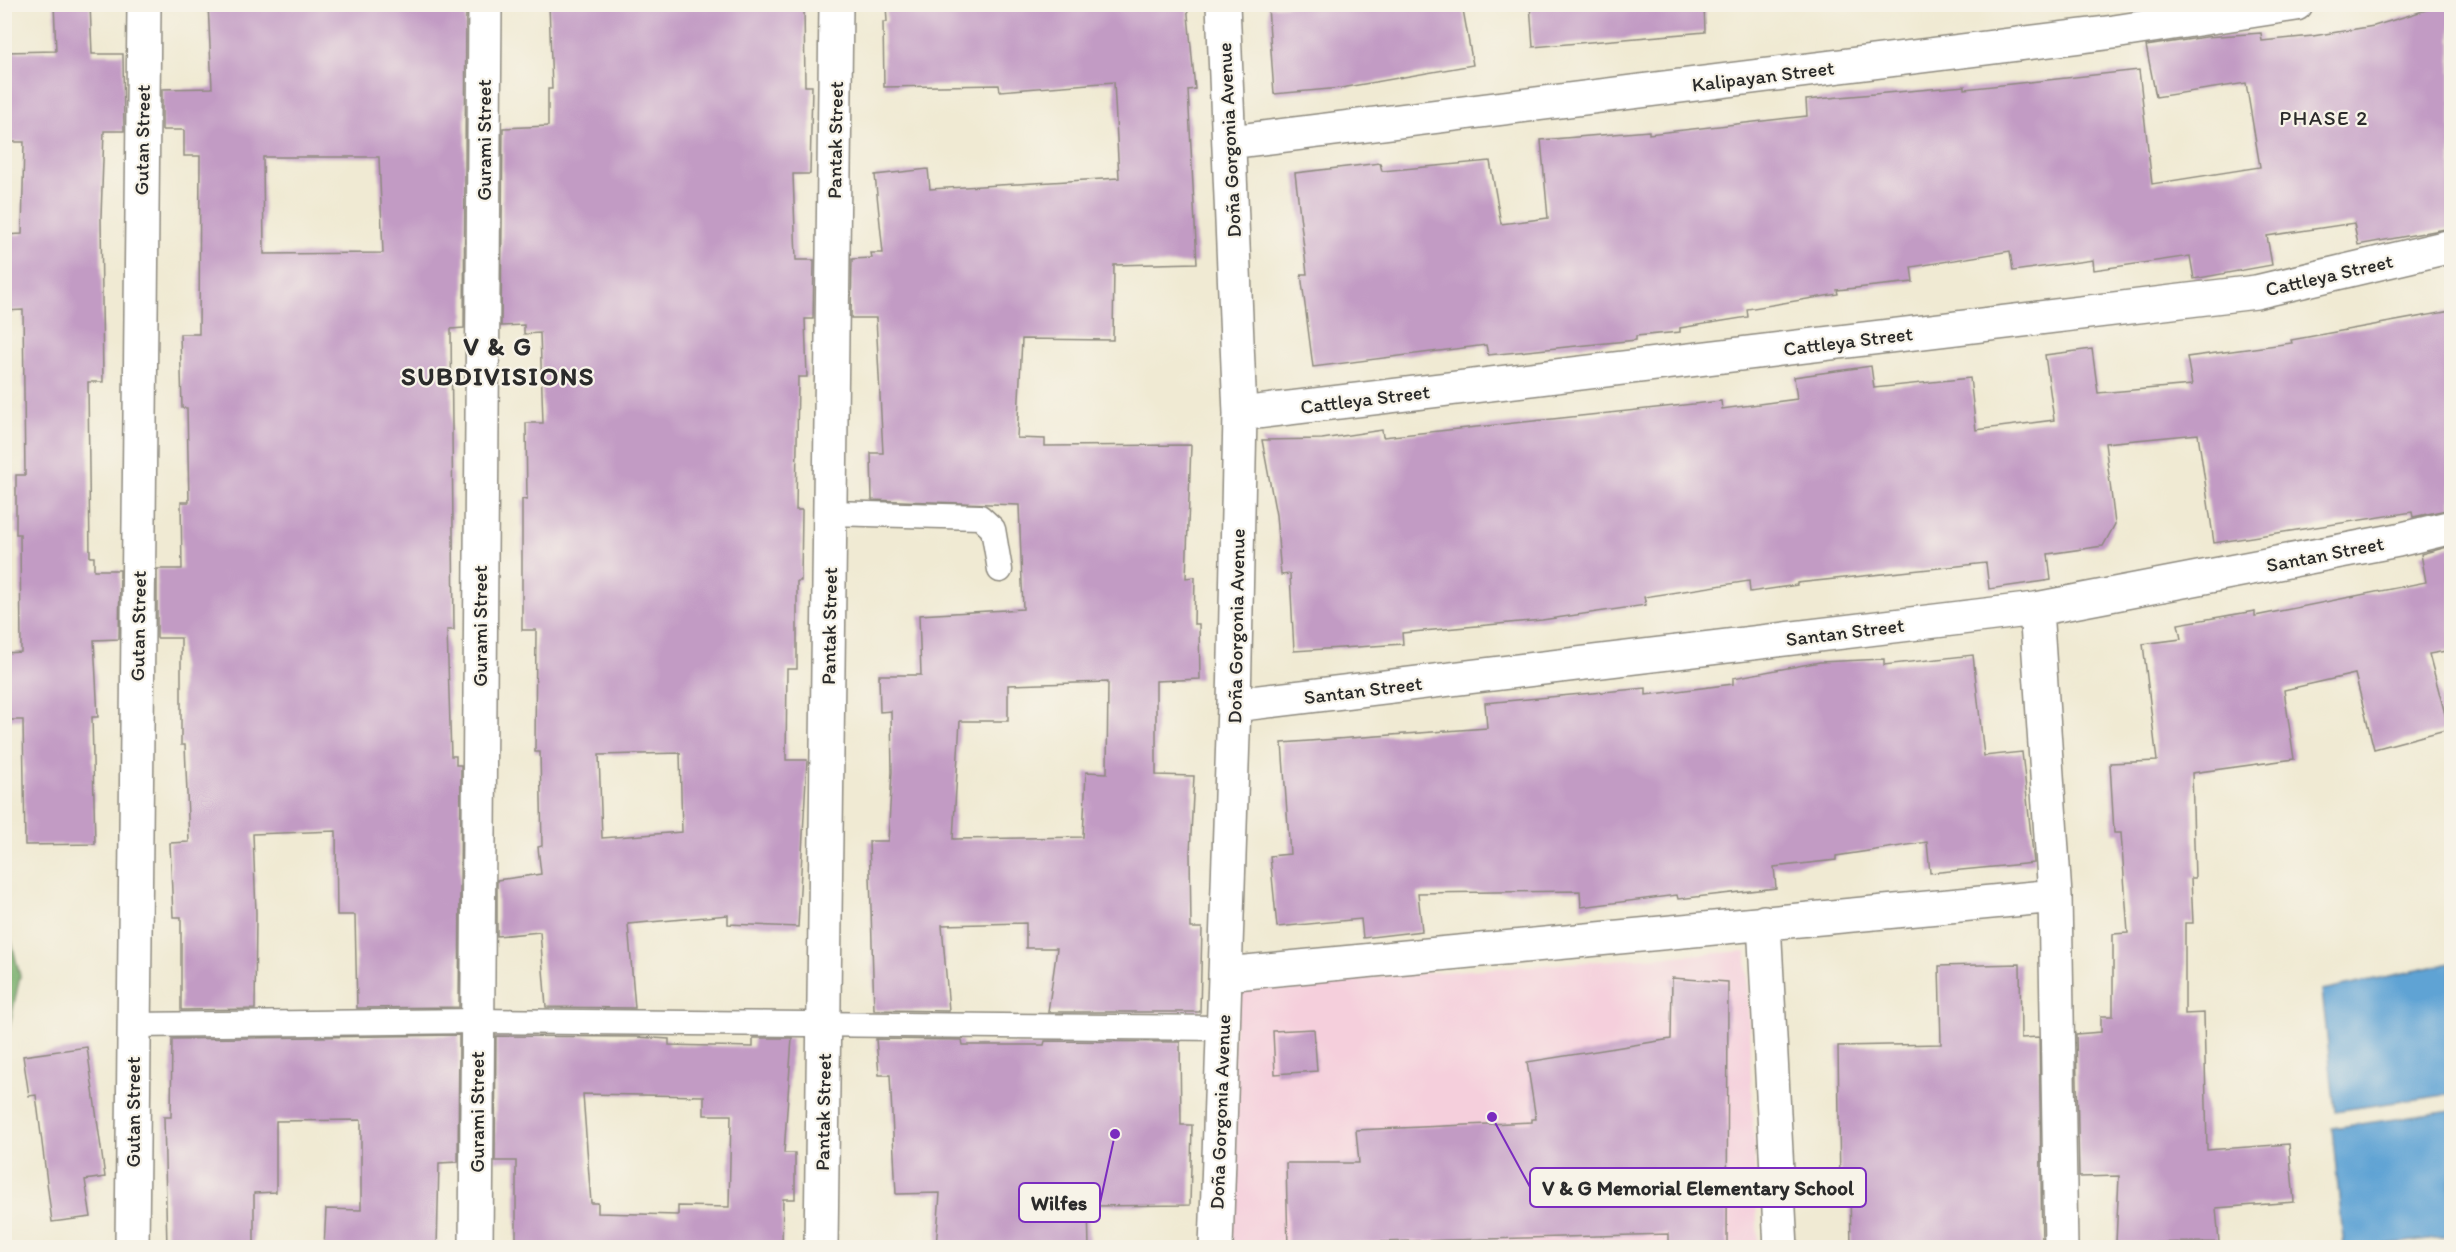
<svg xmlns="http://www.w3.org/2000/svg" width="2456" height="1252" font-family="Itim,sans-serif">
<rect width="100%" height="100%" fill="#f7f3e8"/>
<filter id="ink" filterUnits="userSpaceOnUse"><feTurbulence type="fractalNoise" baseFrequency=".0167" numOctaves="2"/><feDisplacementMap in="SourceGraphic" scale="12" xChannelSelector="R" yChannelSelector="G"/><feConvolveMatrix kernelMatrix="1 2 1 2 8 2 1 2 1" color-interpolation-filters="sRGB"/></filter>
<filter id="wash" filterUnits="userSpaceOnUse"><feTurbulence type="fractalNoise" baseFrequency=".008" numOctaves="4" result="noise"/><feDisplacementMap in="SourceGraphic" scale="24" xChannelSelector="R" yChannelSelector="G"/><feGaussianBlur stdDeviation="1.35" result="paint"/><feColorMatrix in="noise" values="0 0 0 0 0 0 0 0 0 0 0 0 0 0 0 0 0 1.4 0 .05"/><feComposite in="paint" operator="in"/></filter>
<g filter="url(#wash)">
<rect width="100%" height="100%" fill="#f0ead3"/>
<!-- built -->
<path fill="#f5cfdc" d="M1746 951 1758 1247 1226 1248 1236 986Z"/>
<!-- forest -->
<path fill="#78af6c" stroke="#526d4c" stroke-width="1.5" d="M5 916 20 976 5 1048 4 916Z"/>
<!-- water -->
<path fill="#5fa3d4" stroke="#456780" stroke-width="1.5" d="M2451 963V1094L2335 1111 2322 990Z
M2451 1111V1236L2367 1247H2344L2332 1128Z"/>
<g id="blocks">
<!-- building -->
<path fill="#c29bc4" fill-rule="evenodd" d="M54 4H90L92 54H123L124 131H104L101 217 103 382H88L90 557H94V570H120L119 639 94 640 98 717H92L95 844 25 845 23 720H4V653L21 652 20 534H16V475H25L23 310 4 311V235L22 234 24 142H4V52L56 51Z
M208 4H466L464 328 451 329 454 630H447L451 756H456V765H461L459 1007 357 1008 355 915H337L336 831 253 834 256 913 255 1009 181 1010V917H173L170 843 189 842 185 745H181V638H157V569H182L181 502H189L187 408H182L180 334H199L200 156H184V130H162V89L212 88ZM263 157H379L383 253 264 254Z
M549 4H804L805 86H812L810 174H793L796 260H814L813 319H805L807 377H798L796 510H802L801 581H797V669H787L786 760H807L798 927 728 924V915L628 924 635 1008 546 1007 540 932 497 936V880L541 874 538 847 542 846 540 752H535L536 630H522V499L527 500 526 423H543L540 333 524 334V325L501 326 503 128 548 126V89H552ZM680 753 682 832 602 838 599 755Z
M886 4H1187L1195 89 1188 90 1197 263 1114 265 1113 340 1022 339 1017 438 1045 439V446L1191 445 1186 578 1195 577 1194 624H1199L1200 679 1156 681V775L1194 776 1190 853 1191 928H1202L1200 1012H1048L1057 948H1026V923L942 925 949 1011 874 1010 869 841H888L892 772 891 711 880 712 879 675H921L919 615 1023 609 1019 505 872 500 871 453H883L876 318H851L852 259 872 258 871 253H883L875 175 928 169 930 189 1119 178 1114 82 1000 91 999 85 884 87 883 22H887ZM1108 682 1107 773 1086 772 1083 837 953 839 960 721H1008V685Z
M1306 4H1462L1473 65 1341 88 1274 94 1268 7Z
M1530 4H1704L1705 32 1533 47Z
M2446 4H2451V228L2358 245 2354 223 2267 236 2272 265 2194 279 2190 256 2094 270 2093 260 2013 271 2010 251 1911 267 1913 282 1837 290 1838 294 1747 309 1748 317 1680 328V332L1636 336V340L1488 355 1486 345 1313 367 1301 274H1307L1295 173 1380 163 1382 171 1490 161 1501 224 1548 218 1541 140 1649 131V134L1807 116 1806 100 1965 86V89L2139 70 2152 184 2260 167 2246 83 2156 97 2146 46 2206 37 2261 33 2262 41 2313 36 2374 26Z
M2451 311V509L2413 517 2412 512 2214 543 2198 434 2105 443 2115 524 2103 546 2048 554 2051 580 1989 589 1986 563 1797 583V585L1750 592 1749 581 1644 597 1646 605 1542 620 1402 633 1403 644 1294 651 1290 574 1281 575 1276 515 1262 440 1322 439 1382 430 1383 437 1721 401 1722 409 1797 399 1794 377 1871 366 1874 388 1970 378 1976 430 2054 420 2045 355 2092 349 2098 393 2192 385 2187 357 2292 343 2291 340Z
M2451 546V650L2429 654 2449 729 2374 749 2355 674 2284 690 2294 759 2192 773 2195 878H2191L2193 923H2185V1014L2204 1013 2207 1150 2289 1144 2294 1202 2216 1208 2219 1242 2116 1243 2119 1176 2079 1177 2076 1034 2101 1032V1016H2113V934L2128 933 2121 833H2114L2110 763 2157 761 2143 644 2181 639 2178 624 2255 611V616L2426 582 2421 554Z
M1973 655 1984 756 2022 752 2034 863 1930 873 1927 842 1836 856V860L1774 867 1776 888 1678 899 1677 895 1581 907 1580 891 1418 893 1422 931 1363 938 1361 919 1277 927 1270 856 1290 854 1282 743 1487 728 1485 703 1646 688V695L1733 684V678L1820 662 1884 659V665Z
M2020 964 2021 1038 2039 1037 2042 1248H1851L1850 1187H1840L1838 1046 1941 1044 1939 966Z
M1672 978 1728 982 1727 1248H1668V1234L1345 1243V1248H1288L1286 1163H1359L1356 1130 1532 1122V1119H1536L1527 1062 1671 1039Z
M1314 1029 1317 1071 1275 1074 1273 1031Z
M459 1035 458 1162 439 1163 437 1248H324L326 1209 361 1210V1120L276 1121V1192L254 1193V1248H167L164 1117H171L172 1039Z
M496 1036 637 1037 669 1039V1045L753 1047V1038H792L784 1153H795V1199H783L782 1248H516V1161H495ZM583 1094 704 1096V1115H731L729 1207 678 1206V1215L598 1213V1203H591Z
M876 1039 962 1040 963 1045H1044L1045 1041 1180 1042 1181 1125H1192L1190 1205 1088 1206 1089 1248H936L940 1193 896 1194 890 1075H879Z
M87 1047 105 1177 85 1180 91 1217 52 1222 36 1095 29 1096 23 1056Z"/>
</g>
</g>
<g filter="url(#ink)">
<use href="#blocks" fill-opacity="0" stroke="#8e8a7f" stroke-width="1.5"/>
<g fill="none" stroke-linecap="round" stroke-linejoin="round">
<defs>
<path id="lane" d="M830 513 980 517 993 529 1000 570
M134 1025 477 1021 1222 1028"/>
<path id="street" d="M1230 142 2114 32 2296 4
M1240 414 2256 292 2452 246
M2036 609 2055 896 2061 1248
M1234 705 2036 609 2398 540 2452 527
M1764 922 1781 1248
M1225 974 2055 896
M132 1248 144 4
M476 1248 485 4
M821 1248 836 4
M1216 1248 1234 705 1240 414 1223 4"/>
</defs>
<!-- lane casing -->
<use href="#lane" stroke="#8e8a7f" stroke-width="27"/>
<!-- street casing -->
<use href="#street" stroke="#8e8a7f" stroke-width="36"/>
<!-- lane -->
<use href="#lane" stroke="#fff" stroke-width="24"/>
<!-- street -->
<use href="#street" stroke="#fff" stroke-width="33"/>
</g>
</g>
<g text-anchor="middle" dominant-baseline="central" stroke-width="4.5" stroke-linejoin="round" paint-order="stroke">
<!-- street labels -->
<g font-size="20" fill="#2b2b2b" stroke="#f7f3e8">
<text transform="translate(1763 76) rotate(-7)">Kalipayan Street</text>
<text transform="translate(142 140) rotate(-89)">Gutan Street</text>
<text transform="translate(484 140) rotate(-90)">Gurami Street</text>
<text transform="translate(835 140) rotate(-89)">Pantak Street</text>
<text transform="translate(1229 140) rotate(-93)">Doña Gorgonia Avenue</text>
<text transform="translate(2329 275) rotate(-13)">Cattleya Street</text>
<text transform="translate(1848 341) rotate(-7)">Cattleya Street</text>
<text transform="translate(1365 399) rotate(-7)">Cattleya Street</text>
<text transform="translate(2325 554) rotate(-11)">Santan Street</text>
<text transform="translate(138 626) rotate(-89)">Gutan Street</text>
<text transform="translate(480 626) rotate(-90)">Gurami Street</text>
<text transform="translate(829 626) rotate(-89)">Pantak Street</text>
<text transform="translate(1236 626) rotate(-89)">Doña Gorgonia Avenue</text>
<text transform="translate(1845 632) rotate(-7)">Santan Street</text>
<text transform="translate(1363 690) rotate(-7)">Santan Street</text>
<text transform="translate(133 1112) rotate(-90)">Gutan Street</text>
<text transform="translate(477 1112) rotate(-90)">Gurami Street</text>
<text transform="translate(823 1112) rotate(-89)">Pantak Street</text>
<text transform="translate(1220 1112) rotate(-88)">Doña Gorgonia Avenue</text>
</g>
<!-- neighbourhood labels -->
<g font-size="21" letter-spacing="1.5" fill="#2b2b2b" stroke="#f7f3e8">
<text x="2324" y="117">PHASE 2</text>
</g>
<!-- district labels -->
<g font-size="26" font-weight="bold" letter-spacing="1.5" fill="#2b2b2b" stroke="#f7f3e8">
<text x="498" y="346">V &amp; G<tspan x="498" dy="30">SUBDIVISIONS</tspan></text>
</g>
</g>
<!-- callouts -->
<path fill="none" stroke="#7b2cbf" stroke-width="2" d="M1492 1117L1530 1187M1115 1134L1100 1203"/>
<g fill="#7b2cbf" stroke="#f7f3e8" stroke-width="2">
<circle cx="1492" cy="1117" r="6"/>
<circle cx="1115" cy="1134" r="6"/>
</g>
<g fill="#f7f3e8" stroke="#7b2cbf" stroke-width="2">
<rect x="1530" y="1168" width="336" height="39" rx="6"/>
<rect x="1019" y="1183" width="81" height="39" rx="6"/>
</g>
<g font-size="21" text-anchor="middle" font-weight="bold" fill="#2b2b2b">
<text x="1698" y="1195">V &amp; G Memorial Elementary School</text>
<text x="1059" y="1210">Wilfes</text>
</g>
<!-- margin -->
<rect width="2456" height="1252" fill="none" stroke="#f7f3e8" stroke-width="24"/>
</svg>
